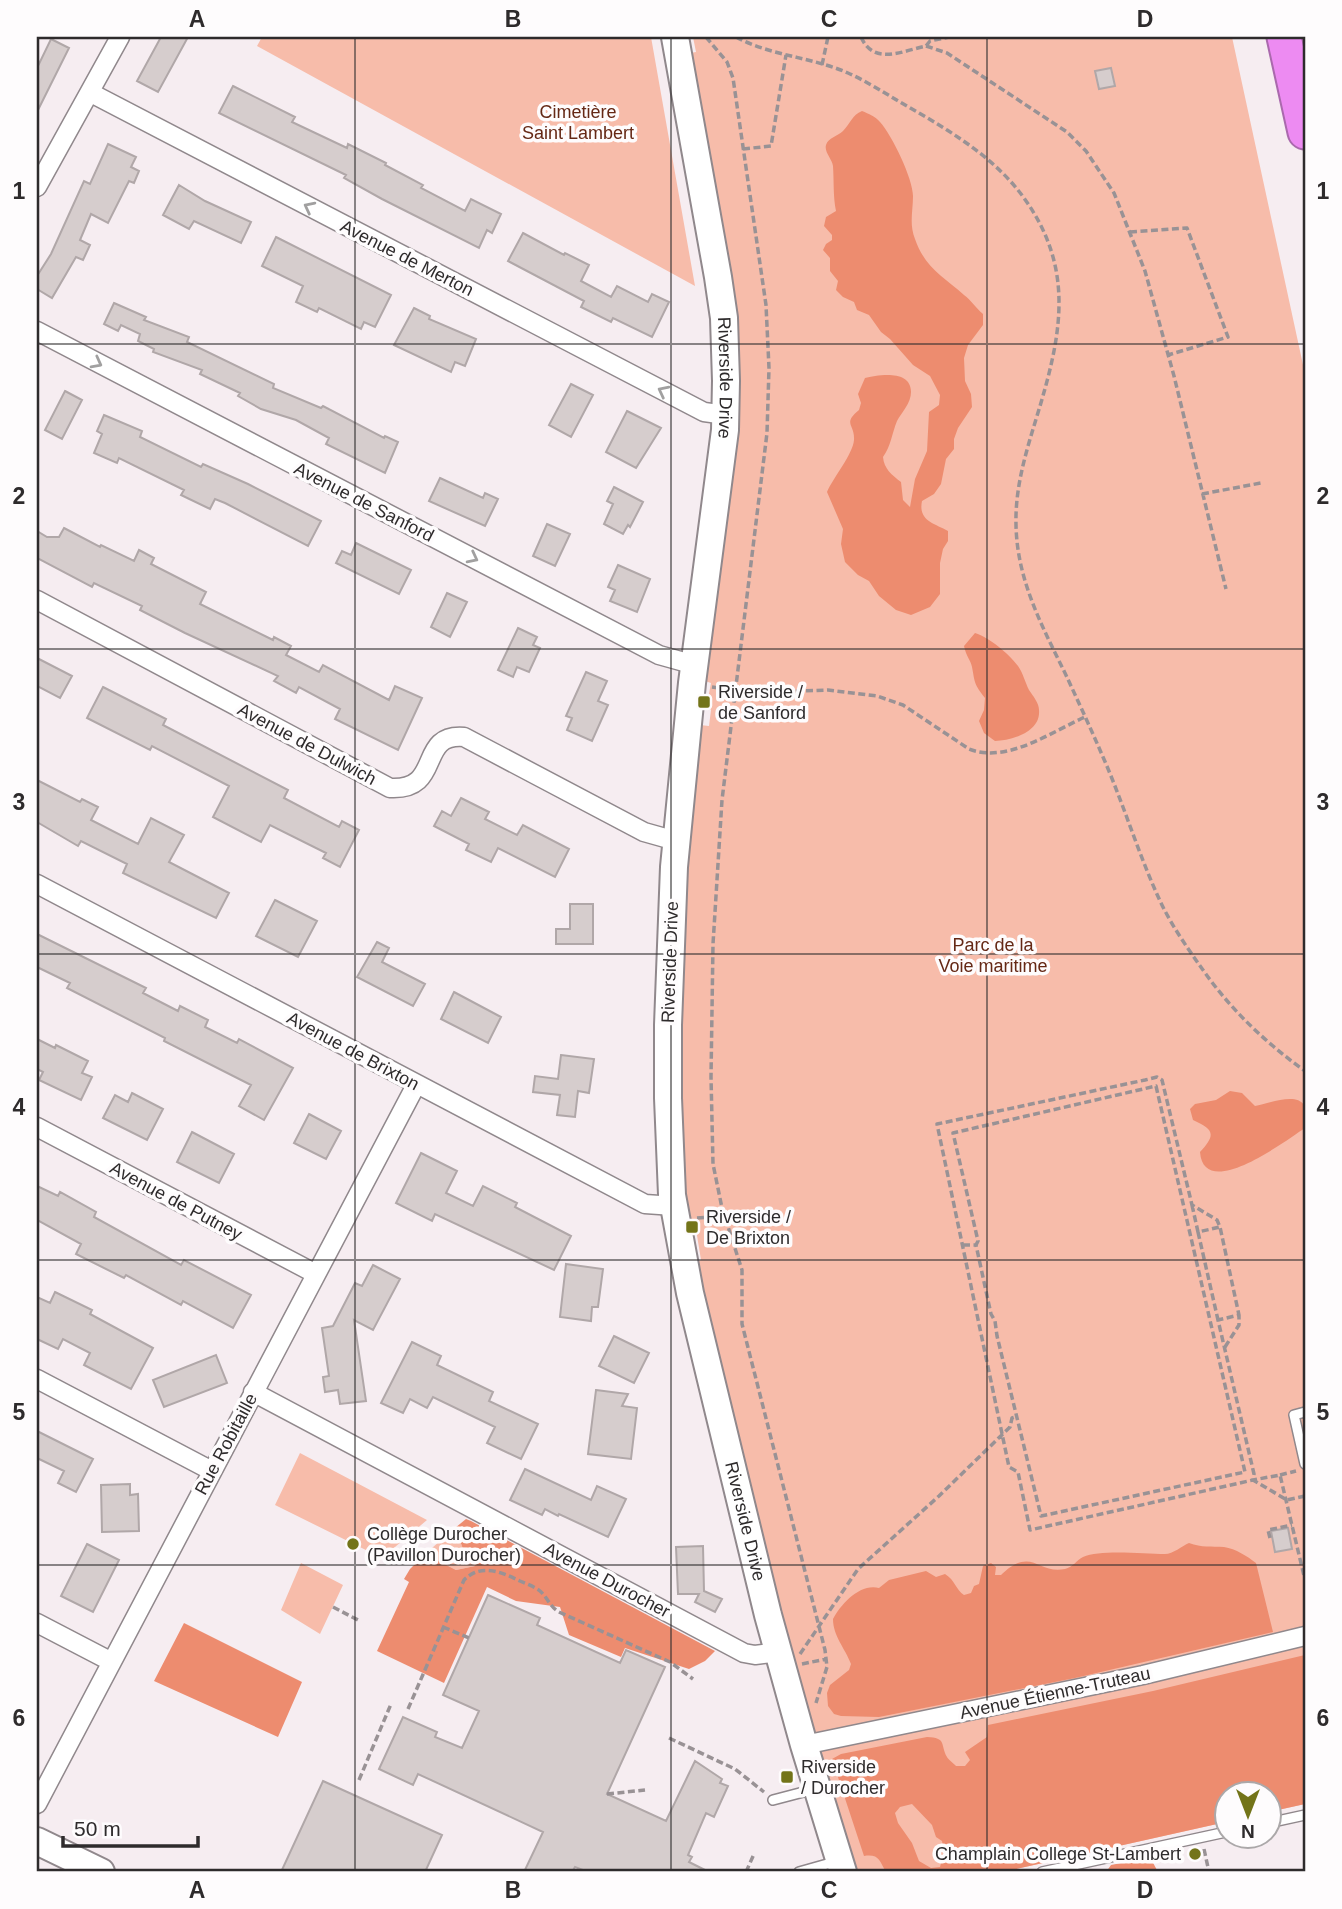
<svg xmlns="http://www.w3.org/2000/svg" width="1342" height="1909" font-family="Arial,sans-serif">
<rect width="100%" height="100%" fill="#f6edf1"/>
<!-- green -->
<path fill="#f7bcaa" d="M262 37H651L695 286 257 46Z
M693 37H1232L1305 374V1804L1269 1812 1268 1794H1226V1822L1003 1872H855L826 1779 827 1770 807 1715 719 1361 696 1262 701 1260 695 1223H689C680 1172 681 1121 681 1070 680 954 689 840 700 725L709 726 711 710 707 704 711 683 705 681 736 429 690 53 696 52Z
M300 1453 427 1520 382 1558 275 1505Z
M455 1528 465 1554 475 1566 456 1570 425 1554Z
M301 1563 343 1585 320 1634 281 1610Z"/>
<!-- forest -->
<path fill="#ed8c6f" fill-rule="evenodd" d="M862 111C869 114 875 116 880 122 892 135 913 179 913 196 913 211 909 224 915 239 925 268 943 276 964 295 971 300 976 308 983 314V325L968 345 964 358 965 381 971 394 972 407 958 428 954 439V449L946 459 941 484 934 494 922 501C918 521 934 523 948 531V541L943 549 940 563V594L930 607 911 615 896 610 879 596 869 581 858 575 845 562 841 544 843 529 827 492C833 478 853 454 854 440 855 424 842 424 859 410L861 403 858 394 865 378C878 375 911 369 911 392 911 403 902 412 897 421 892 433 891 446 883 457 884 469 892 475 901 482L903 500 910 507 915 479 927 451 929 412 939 405 940 395 930 376 913 365 890 339 881 332 869 315 857 310 854 302 843 297 836 290 838 281 830 271V258L823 250 826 244 832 240V235L824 226 826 217 836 211C833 197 834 180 833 166 832 159 824 152 826 145 828 138 838 136 843 131 850 124 852 115 862 111Z
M975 633C990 638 1008 653 1018 666 1023 673 1025 682 1029 690 1033 696 1039 703 1039 710 1041 732 1012 740 995 741L984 733 979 721 984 710 985 698C974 684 975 683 972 667 971 661 966 656 964 646Z
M1230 1091 1242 1093 1255 1106C1267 1104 1296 1092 1304 1105 1307 1111 1305 1122 1305 1128 1288 1139 1204 1203 1200 1152 1217 1134 1213 1129 1193 1120L1190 1109 1195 1104 1216 1100Z
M466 1519 471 1521 715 1651 705 1661 689 1669 625 1648 621 1657 569 1635 560 1607 516 1601 487 1587 444 1683 377 1651 409 1582 404 1579 410 1569 425 1554 456 1570 475 1566 465 1554 455 1528Z
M1189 1543C1202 1548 1211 1546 1224 1547 1236 1549 1247 1556 1256 1563L1273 1632 1075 1678 879 1717 841 1716 834 1714 828 1706 827 1693 830 1685 849 1670 851 1664C845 1648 833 1636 833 1619 841 1604 860 1583 879 1588L889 1580 926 1571 936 1577 945 1574C955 1580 956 1590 964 1595L971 1593 974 1586 979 1584 983 1566 991 1563 996 1567 995 1575H1001C1032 1545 1038 1575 1065 1569 1073 1567 1077 1560 1083 1557 1101 1549 1144 1554 1165 1554 1173 1554 1182 1546 1189 1543Z
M184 1623 302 1682 278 1737 154 1681Z
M1305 1655V1804L1269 1812 1268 1794H1226V1822L1003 1872H886C879 1860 879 1854 864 1856L832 1759 841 1754 927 1737C947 1738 940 1744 947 1757 948 1759 954 1764 956 1766H965L970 1760 965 1752 987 1737 988 1725 1153 1691ZM912 1804 932 1825 936 1837 942 1841 944 1852 940 1867 931 1868 919 1861 912 1843 898 1823 895 1813 900 1807Z
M1146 1858 1151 1859 1158 1872H1106L1111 1865Z"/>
<!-- building -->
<path fill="#d6cdcd" stroke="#b0a7a8" stroke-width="2" d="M161 37H188L158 92 137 81Z
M51 39 69 48 37 112V68Z
M1111 68 1115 86 1099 89 1095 71Z
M233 86 295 117 292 122 347 148 348 144 386 163 385 165 423 185 421 188 465 211 471 199 501 214 492 233 487 230 479 248 382 199 344 178 346 175 219 113Z
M108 144 136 157 131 167 139 171 134 183 129 181 108 223 91 214 80 240 90 245 83 260 76 257 52 298 37 289V276L51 254 84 181 90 184Z
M179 185 205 201 251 222 241 243 194 221 189 229 163 215Z
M523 233 564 255 565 253 589 265 581 281 611 297 617 286 648 302 652 294 669 302 652 337 613 318 611 322 581 307 584 301 508 261Z
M276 237 391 295 375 327 364 322 361 329 319 308 317 312 296 302 303 286 262 266Z
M114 303 146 317 144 320 189 337 187 342 274 384 273 388 321 408 323 406 384 438 385 436 398 442 385 473 326 444 329 438 296 420 261 409 238 396 240 393 200 374 202 370 153 352 154 349 138 341 140 334 121 325 118 331 104 324Z
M414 308 430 316 429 319 476 339 465 366 455 362 451 372 394 345Z
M571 384 593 395 571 437 549 425Z
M65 391 82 400 62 439 45 430Z
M627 411 661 428 636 468 606 452Z
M104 415 142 431 140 437 201 467 203 464 248 484 321 521 308 546 225 503 215 499 210 509 181 495 184 490 119 458 117 463 94 453 102 434 97 431Z
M440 478 483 498 485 493 498 499 485 526 429 501Z
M614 487 643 502 630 527 628 525 623 534 604 524 613 504 607 501Z
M547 524 570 534 555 566 533 556Z
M64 528 100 547 101 545 134 561 139 550 154 558 151 564 206 592 200 604 273 640 274 637 291 646 286 655 319 672 323 665 389 700 395 686 422 698 398 750 335 719 340 709 299 687 296 693 274 681 278 676 185 633 140 610 142 606 94 583 92 587 37 558V531L47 537H59Z
M356 543 411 570 399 594 336 563 342 551 351 555Z
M618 565 650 579 637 612 610 601 615 590 608 587Z
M447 593 467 602 450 637 431 627Z
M518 628 537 637 533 645 540 648 529 672 517 667 513 677 498 670Z
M37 658 72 676 60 698 37 686Z
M586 672 607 681 598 701 608 705 592 741 567 730 572 718 566 716Z
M103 687 166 719 163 725 288 790 284 798 339 827 342 821 359 830 340 867 323 858 326 853 270 825 261 842 213 817 229 786 152 746 150 750 87 718Z
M37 780 80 802 82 799 98 807 91 820 138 844 151 818 184 835 169 862 229 893 216 918 123 873 127 864 81 841 78 846 37 822Z
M461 798 489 812 485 819 517 835 523 825 569 849 555 877 498 848 491 862 466 850 469 844 434 826 442 811 451 816Z
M275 900 317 921 298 957 256 936Z
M570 904H593V944H556V929H570Z
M37 934 146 988 143 993 178 1011 180 1006 208 1020 205 1027 237 1043 239 1039 293 1068 264 1120 239 1106 251 1085 164 1041 165 1038 67 988 70 983 37 967Z
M377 942 389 948 382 962 425 984 413 1006 357 977Z
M454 992 501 1017 488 1043 441 1019Z
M37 1039 55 1048 56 1045 88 1061 82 1073 92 1077 81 1100 39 1080 43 1072 37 1069Z
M561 1055 594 1059 589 1093 578 1091 575 1117 557 1115 560 1095 533 1092 535 1076 558 1079Z
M132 1093 163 1109 147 1140 103 1118 115 1095 128 1102Z
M309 1114 341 1131 326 1159 294 1143Z
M192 1132 234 1154 219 1183 177 1162Z
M421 1153 457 1171 446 1193 473 1206 483 1186 517 1203 515 1207 571 1236 554 1270 435 1214 432 1221 396 1203Z
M37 1186 58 1196 60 1192 96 1212 94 1217 181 1265 184 1260 251 1295 233 1328 183 1301 181 1305 126 1275 124 1278 76 1254 81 1244 37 1220Z
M566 1264 603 1269 598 1307H592L591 1321 560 1317Z
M373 1265 400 1279 373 1330 354 1320 366 1401 340 1404 338 1390 325 1392 323 1377 329 1376 322 1328 333 1326 355 1283 362 1286Z
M55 1292 92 1310 90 1314 153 1348 131 1389 84 1365 90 1353 63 1339 58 1349 37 1339V1297L50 1303Z
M614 1336 649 1353 634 1383 599 1366Z
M412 1342 441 1356 437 1365 493 1392 489 1401 538 1424 521 1459 487 1443 495 1427 433 1397 427 1408 410 1399 403 1413 381 1403Z
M216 1355 227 1383 164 1407 153 1380Z
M596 1390 628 1394 622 1406 637 1408 631 1459 588 1454Z
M37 1431 93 1459 76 1492 58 1483 64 1471 37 1458Z
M525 1469 591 1500 597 1486 626 1499 608 1537 559 1514 558 1516 545 1509 542 1515 510 1500Z
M130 1484V1495L138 1494 139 1531 102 1532 101 1485Z
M1288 1528 1292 1549 1275 1552 1271 1531Z
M87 1544 119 1560 93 1612 61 1596Z
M703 1546 704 1591 722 1599 715 1612 695 1602 699 1594H678L676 1547Z
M488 1595 540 1618 537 1625 620 1663 626 1650 665 1667 607 1794 666 1821 695 1761 722 1779 720 1783 728 1786 714 1817 706 1813 688 1855 692 1857 689 1862 709 1872H588L575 1867 572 1872H524L543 1832 418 1774 413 1785 379 1769 403 1717 437 1732 435 1737 462 1748 479 1711 443 1695Z
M323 1781 442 1835 425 1872H281Z"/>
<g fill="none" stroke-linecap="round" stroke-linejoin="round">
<defs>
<path id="lane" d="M1305 1412 1294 1415 1305 1464
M773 1800 815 1789
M1268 1823 1305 1815
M799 1872 838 1861
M1042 1872 1226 1832"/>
<path id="street" d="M91 93 704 412 726 415
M37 187 120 37
M37 331 659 655 695 665
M37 600 390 788C444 791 416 733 464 737L644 832 676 841
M37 884 645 1204 674 1206
M37 1127 316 1274
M37 1379 212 1471
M253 1392 744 1653 755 1655 779 1652
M37 1623 110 1661
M804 1745 1143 1675 1305 1636
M37 1804 416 1085"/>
<g id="secondary">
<path id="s1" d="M675 37 718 277 724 318 726 381 725 430 692 683 674 867 668 1025V1098L672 1195 690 1293 768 1615 804 1745 843 1872"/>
<path d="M37 1841 101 1872"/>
</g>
<path id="highway" d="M1284 37 1305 132"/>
</defs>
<!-- lane casing -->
<use href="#lane" stroke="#90888c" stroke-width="12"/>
<!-- street casing -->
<use href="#street" stroke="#90888c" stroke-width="21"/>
<!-- secondary casing -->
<use href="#secondary" stroke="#90888c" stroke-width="30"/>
<!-- highway casing -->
<use href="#highway" stroke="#aa69ad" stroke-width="37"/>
<!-- path -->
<path stroke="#999295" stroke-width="3.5" stroke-dasharray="7 3.5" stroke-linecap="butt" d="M706 37 727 62 733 78 766 305 769 368 767 433 722 800 713 944 711 1077 713 1164 722 1208 742 1270V1324L825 1650 827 1667 816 1703
M736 37C771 56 812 57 848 73 866 81 883 92 900 102 945 128 993 155 1024 198 1076 270 1061 337 1037 416 1026 452 1015 487 1016 525 1017 580 1042 626 1065 673 1078 701 1091 729 1103 757 1124 805 1139 856 1161 903 1172 926 1188 949 1203 970 1231 1010 1266 1043 1305 1071
M861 37C874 66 902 51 926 46L930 41 949 37
M926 46 947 53 1067 132 1086 151 1114 193 1145 271 1174 376 1226 589
M822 65 828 37
M743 149 771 146 786 55
M1130 232 1187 228 1228 337 1168 355
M1202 494 1261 483
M712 687 752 693 828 690 877 696 903 705 969 749C1007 764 1051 732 1085 717
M1156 1086 1245 1472 1041 1516 997 1336 995 1321 991 1314 976 1245 978 1241 953 1133Z
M1192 1205 1198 1232 1220 1227
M697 1218 724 1216
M1198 1232 1218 1320
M963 1245H976
M1225 1347 1239 1325V1315
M1280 1475 1296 1471
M1305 1496 1287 1500 1253 1480 1254 1474 1218 1320 1239 1315 1220 1227 1217 1220 1192 1205 1162 1080 1157 1077 1145 1080 937 1124 1009 1467 1018 1472 1030 1530 1253 1480 1280 1475 1305 1580
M1270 1538 1268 1530 1292 1525
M333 1607 358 1620
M443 1627 469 1638
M800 1654 858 1569 939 1496 1010 1427 1012 1418 1018 1416
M802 1664 826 1659
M408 1709 464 1580C481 1563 501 1572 520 1581 527 1584 535 1587 540 1591 548 1598 550 1607 559 1612L670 1662 693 1679
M669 1738 735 1769 764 1792
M359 1780 391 1704
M607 1794 645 1790
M1204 1849 1209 1872
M746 1872 754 1854"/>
<!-- lane -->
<use href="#lane" stroke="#fff" stroke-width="9"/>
<!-- street -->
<use href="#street" stroke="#fff" stroke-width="18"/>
<!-- secondary -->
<use href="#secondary" stroke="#fff" stroke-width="26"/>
<!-- highway -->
<use href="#highway" stroke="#ed8bf2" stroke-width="33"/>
</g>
<!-- one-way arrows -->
<defs><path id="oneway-chevron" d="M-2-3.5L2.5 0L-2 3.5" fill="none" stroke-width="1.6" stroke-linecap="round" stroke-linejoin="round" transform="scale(1.75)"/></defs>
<g stroke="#a1a0a0">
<use href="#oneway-chevron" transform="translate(309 207) rotate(-153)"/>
<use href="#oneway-chevron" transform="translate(97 363) rotate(28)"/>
<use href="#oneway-chevron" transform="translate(663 391) rotate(-153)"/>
<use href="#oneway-chevron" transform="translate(473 558) rotate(27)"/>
</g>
<!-- grid -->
<path fill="none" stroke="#2e2b2c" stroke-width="2" stroke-opacity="0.55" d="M355 37V1872M671 37V1872M987 37V1872M37 344H1305M37 649H1305M37 954H1305M37 1260H1305M37 1565H1305"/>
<!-- markers -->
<g fill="#737419" stroke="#fefcfd" stroke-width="2.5">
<rect x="697" y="695" width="14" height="14" rx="3.5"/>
<rect x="685" y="1220" width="14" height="14" rx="3.5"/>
<circle cx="353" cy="1544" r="7"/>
<rect x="780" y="1770" width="14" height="14" rx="3.5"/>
<circle cx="1195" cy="1854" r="7"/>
</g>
<g text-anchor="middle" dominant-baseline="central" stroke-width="7" stroke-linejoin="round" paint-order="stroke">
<!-- park labels -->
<g font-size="18" fill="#652815" stroke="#fefcfd">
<text x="578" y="112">Cimetière<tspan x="578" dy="21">Saint Lambert</tspan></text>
<text x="993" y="945">Parc de la<tspan x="993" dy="21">Voie maritime</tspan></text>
</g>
<!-- street labels -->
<g font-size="18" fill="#2e2b2c" stroke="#fefcfd">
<text transform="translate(407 258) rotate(27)">Avenue de Merton</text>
<text stroke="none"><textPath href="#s1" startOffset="345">Riverside Drive</textPath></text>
<text transform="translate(364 502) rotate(27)">Avenue de Sanford</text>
<text transform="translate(307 744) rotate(28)">Avenue de Dulwich</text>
<text transform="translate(670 962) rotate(-88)">Riverside Drive</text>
<text transform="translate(353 1051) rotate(28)">Avenue de Brixton</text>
<text transform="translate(176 1201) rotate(28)">Avenue de Putney</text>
<text transform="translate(226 1444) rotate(-62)">Rue Robitaille</text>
<text stroke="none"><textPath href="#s1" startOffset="1500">Riverside Drive</textPath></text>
<text transform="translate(607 1580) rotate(28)">Avenue Durocher</text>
<text transform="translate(1055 1693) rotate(-12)">Avenue Étienne-Truteau</text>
</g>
<!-- poi labels -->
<g font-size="18" fill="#2e2b2c" stroke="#fefcfd" text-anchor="start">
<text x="718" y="692">Riverside /<tspan x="718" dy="21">de Sanford</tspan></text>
<text x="706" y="1217">Riverside /<tspan x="706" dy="21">De Brixton</tspan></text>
<text x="367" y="1534">Collège Durocher<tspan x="367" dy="21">(Pavillon Durocher)</tspan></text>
<text x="801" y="1767">Riverside<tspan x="801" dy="21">/ Durocher</tspan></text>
<text x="1181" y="1854" text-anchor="end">Champlain College St-Lambert</text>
</g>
</g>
<!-- border -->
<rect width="1342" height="1909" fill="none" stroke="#fefcfd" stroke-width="77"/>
<!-- north arrow -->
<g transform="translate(1248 1815) rotate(180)"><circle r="33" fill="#fefcfd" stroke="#aba8a9" stroke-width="2"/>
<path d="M0-5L12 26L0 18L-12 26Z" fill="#737419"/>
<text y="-10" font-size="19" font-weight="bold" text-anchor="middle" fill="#2e2b2c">N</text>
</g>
<!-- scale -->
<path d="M63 1836v10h135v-10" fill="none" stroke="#2e2b2c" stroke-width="3.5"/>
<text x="74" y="1836" font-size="21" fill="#2e2b2c" stroke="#fefcfd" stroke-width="5" paint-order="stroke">50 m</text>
<rect x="38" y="38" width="1266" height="1832" fill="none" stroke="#2e2b2c" stroke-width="2.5"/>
<g font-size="23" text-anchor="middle" font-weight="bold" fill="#2e2b2c">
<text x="197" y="27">A</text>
<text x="513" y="27">B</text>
<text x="829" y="27">C</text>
<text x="1145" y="27">D</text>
<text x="19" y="199">1</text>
<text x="1323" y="199">1</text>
<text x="19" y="504">2</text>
<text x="1323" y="504">2</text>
<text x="19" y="810">3</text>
<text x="1323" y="810">3</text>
<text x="19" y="1115">4</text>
<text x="1323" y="1115">4</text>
<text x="19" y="1420">5</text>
<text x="1323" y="1420">5</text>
<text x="19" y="1726">6</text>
<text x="1323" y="1726">6</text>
<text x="197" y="1898">A</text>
<text x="513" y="1898">B</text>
<text x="829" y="1898">C</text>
<text x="1145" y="1898">D</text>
</g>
</svg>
